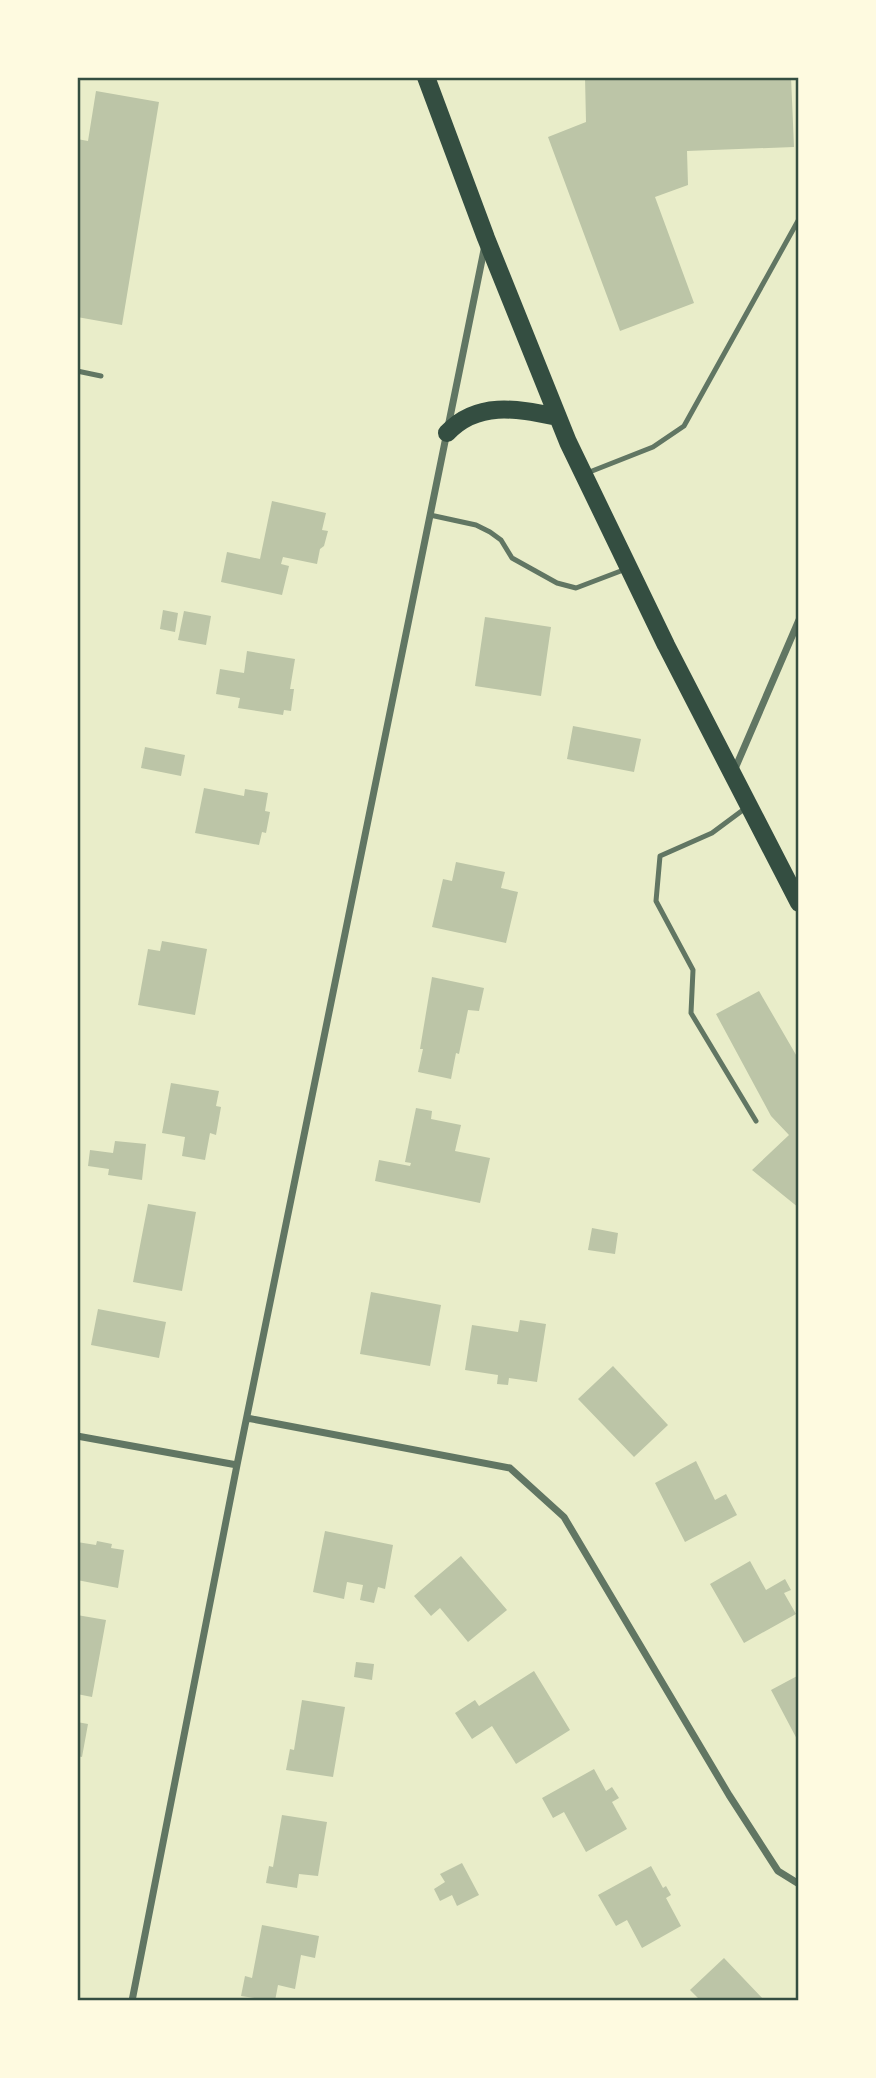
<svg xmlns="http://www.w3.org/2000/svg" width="876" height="2078" font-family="Ubuntu,sans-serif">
<rect width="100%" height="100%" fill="#e9edc9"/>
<!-- building -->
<path fill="#bcc5a7" d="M585 77H791L794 147 687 151 688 185 655 197 694 303 620 331 548 137 586 122Z
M96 91 159 102 122 325 77 317V192L79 180H77V139L88 141Z
M272 501 326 513 322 530 328 531 324 546 320 549 317 564 283 557 281 564 289 566 282 595 221 582 227 552 260 559Z
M163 610 178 613 175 632 160 629Z
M184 611 211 616 206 645 178 640Z
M485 617 551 627 541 696 475 686Z
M247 651 295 659 290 689H294L291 711 284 710 283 715 238 708 240 698 216 694 220 669 244 673Z
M573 726 641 739 634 772 567 759Z
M145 747 185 755 181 776 141 768Z
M204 788 244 796 245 789 268 793 265 811 270 812 266 833 262 832 259 845 195 833Z
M456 862 505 872 501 888 518 892 506 943 432 927 443 879 452 881Z
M162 941 207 949 195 1015 138 1005 148 949 160 951Z
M432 977 484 988 479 1011 468 1010 459 1054 456 1053 451 1079 418 1072 423 1049H420Z
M759 991 799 1060V1208L752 1170 789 1135 771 1116 716 1014Z
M171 1083 219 1091 216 1106 221 1107 216 1135 210 1133 205 1160 182 1156 185 1137 162 1133Z
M416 1108 432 1111 431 1119 461 1125 455 1151 490 1158 480 1203 375 1181 379 1160 410 1166 411 1163 405 1162Z
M115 1141 146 1144 142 1180 108 1175 109 1169 88 1166 90 1150 113 1153Z
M148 1204 196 1212 182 1291 133 1282Z
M592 1228 618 1233 615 1254 588 1250Z
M371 1292 441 1305 430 1366 360 1354Z
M98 1309 166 1322 159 1358 91 1345Z
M520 1320 546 1324 537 1382 509 1378 508 1385 497 1384 498 1375 465 1370 472 1325 518 1332Z
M613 1366 668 1425 634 1457 578 1399Z
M696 1461 715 1500 726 1494 737 1515 685 1542 655 1483Z
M325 1531 393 1545 385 1589 378 1587 374 1603 360 1600 363 1585 347 1582 344 1599 313 1592Z
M97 1541 112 1544 111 1548 124 1550 118 1588 77 1580V1542L96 1545Z
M461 1556 507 1610 468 1642 440 1608 431 1616 414 1596Z
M750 1561 766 1590 785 1579 791 1590 784 1593 796 1614 744 1643 710 1584Z
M77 1615 106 1620 92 1697 77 1694Z
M356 1662 374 1664 372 1680 354 1677Z
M534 1671 570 1730 516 1764 492 1726 472 1739 455 1713 475 1700 479 1706Z
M799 1675V1743L771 1690Z
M302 1700 345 1707 333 1777 286 1770 290 1749 294 1750Z
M77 1722 88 1724 82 1757 77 1756Z
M594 1769 606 1791 612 1787 619 1798 612 1802 627 1829 586 1852 564 1812 553 1818 542 1798Z
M282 1815 327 1822 318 1876 299 1874 297 1888 266 1883 269 1866 273 1867Z
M462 1863 479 1895 457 1906 452 1895 440 1901 434 1889 445 1882 440 1874Z
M651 1866 663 1888 666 1886 671 1895 666 1898 681 1926 642 1948 627 1920 616 1926 598 1895Z
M262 1925 319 1936 315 1958 301 1955 295 1989 278 1985 275 2001 241 1996 245 1976 252 1978Z
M724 1958 765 2001H701L690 1990Z"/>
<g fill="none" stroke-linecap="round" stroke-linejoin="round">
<!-- service -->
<path stroke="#617663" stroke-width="5" d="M77 371 101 376
M587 473 653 447 684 426 799 219
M430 515 476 525 490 532 501 540 512 558 557 583 576 588 626 569
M747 807 712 833 660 856 656 901 693 970 691 1013 756 1121"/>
<!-- minor -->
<path stroke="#617663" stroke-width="7" d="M734 771 799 620
M247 1418 510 1468 564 1517 729 1795 778 1871 799 1884
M77 1436 237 1465
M132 2001 237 1465 485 245"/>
<!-- primary -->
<path stroke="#344e41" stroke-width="18" d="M426 77 486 238 568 442 666 645 799 903
M447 433C478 400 518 409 558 417"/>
</g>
<!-- border -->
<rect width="876" height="2078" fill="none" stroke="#fefae0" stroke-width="158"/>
<rect x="79" y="79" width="718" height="1920" fill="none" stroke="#344e41" stroke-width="2.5"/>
</svg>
